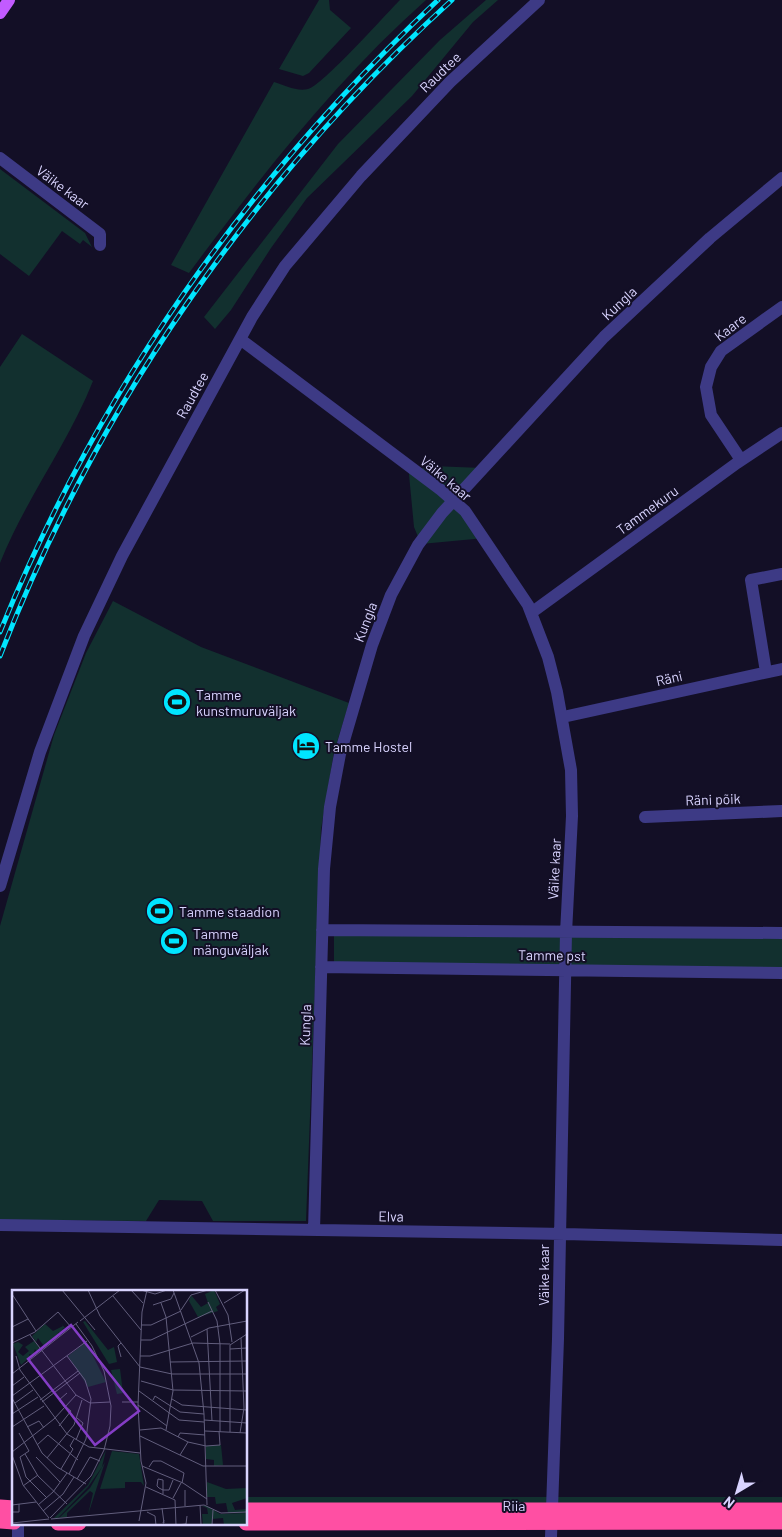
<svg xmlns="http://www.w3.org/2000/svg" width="782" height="1537" font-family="Barlow,sans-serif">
<rect width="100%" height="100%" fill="#130f26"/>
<!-- green -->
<path fill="#12302f" d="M319 0H329L330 10 351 28 309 73 303 76 279 69Z
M400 0H426C336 80 260 177 189 273L171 265 274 82C284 85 297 92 308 89 322 86 385 15 400 0Z
M486 0H498L473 22 412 96 307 198 271 248 231 310 215 329 204 317 338 144 440 40Z
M0 169 85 233 92 247 83 240 80 244 62 231 29 276 0 254Z
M22 334 93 381C68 444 25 500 0 563V367Z
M408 464 417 470 431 466 483 468 453 500 485 538 421 544 414 527Z
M113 601 201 647 349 703 334 752 321 829 306 1221H213L202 1201 159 1200 146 1221 0 1220V926L54 735 86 653Z
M334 932 782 938V971L334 965Z
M246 1497H782V1502L246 1505Z"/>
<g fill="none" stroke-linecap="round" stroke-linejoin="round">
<!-- minor -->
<path stroke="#3d3a85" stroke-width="12" d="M0 158 100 234V245
M240 339 441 490 465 511 528 605 548 657 557 692 571 770 572 816 566 933 558 1339 551 1537
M741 460 711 415 706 387 711 367 721 351 782 307
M531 613 737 463 782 433
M766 672 751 580 782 574
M563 717 782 669
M645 817 782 811
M0 886 40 752 84 636 122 556 252 317 285 266 361 176 450 82 539 0
M322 930 782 933
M321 967 782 973
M0 1225 565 1234 782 1240
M314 1230 324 869 330 807 340 754 372 645 391 595 418 545 442 513 604 337 710 238 782 178
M18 1523V1537"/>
<!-- major -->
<path stroke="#c25bff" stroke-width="12" d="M0 13 9 0"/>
<!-- highway -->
<path stroke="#ff4fa3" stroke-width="15" d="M0 1507 14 1508
M246 1510H782
M0 1521 14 1522
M58 1523H79
M246 1523 782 1522"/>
<defs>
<path id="rail" d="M0 632C98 391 248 178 438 0
M0 656C97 406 254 180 452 0"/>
</defs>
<!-- rail casing -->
<use href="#rail" stroke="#00e5ff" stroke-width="5"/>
<!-- rail -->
<use href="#rail" stroke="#130f26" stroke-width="3" stroke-dasharray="9" stroke-linecap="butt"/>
</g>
<!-- icons -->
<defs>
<symbol id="stadium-disc" viewBox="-11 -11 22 22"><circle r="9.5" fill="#00e5ff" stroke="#130f26"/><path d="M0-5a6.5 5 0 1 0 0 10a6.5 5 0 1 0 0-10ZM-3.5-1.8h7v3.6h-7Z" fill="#111"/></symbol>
<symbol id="hotel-disc" viewBox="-11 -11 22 22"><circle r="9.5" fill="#00e5ff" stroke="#130f26"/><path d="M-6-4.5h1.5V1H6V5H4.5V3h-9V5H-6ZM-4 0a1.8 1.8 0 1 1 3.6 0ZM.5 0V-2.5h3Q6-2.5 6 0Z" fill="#111"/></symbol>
</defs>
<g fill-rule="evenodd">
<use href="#stadium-disc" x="161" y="686" width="32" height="32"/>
<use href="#hotel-disc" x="290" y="730" width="32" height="32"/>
<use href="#stadium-disc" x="144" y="895" width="32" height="32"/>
<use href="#stadium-disc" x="158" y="925" width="32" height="32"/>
</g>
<g text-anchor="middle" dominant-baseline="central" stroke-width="4" stroke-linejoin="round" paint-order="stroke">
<!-- street labels -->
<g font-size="14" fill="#d9d4ff" stroke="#130f26">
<text transform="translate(440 72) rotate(-44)">Raudtee</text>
<text transform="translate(63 187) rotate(37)">Väike kaar</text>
<text transform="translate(619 303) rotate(-43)">Kungla</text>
<text transform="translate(730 327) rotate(-37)">Kaare</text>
<text transform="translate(192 395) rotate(-61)">Raudtee</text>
<text transform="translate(446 478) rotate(40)">Väike kaar</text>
<text transform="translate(647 510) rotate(-36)">Tammekuru</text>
<text transform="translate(365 622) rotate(-69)">Kungla</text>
<text transform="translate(669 678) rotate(-13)">Räni</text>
<text transform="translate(713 799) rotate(-2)">Räni põik</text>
<text transform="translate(554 869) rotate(-87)">Väike kaar</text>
<text transform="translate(552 955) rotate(1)">Tamme pst</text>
<text transform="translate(305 1025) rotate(-88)">Kungla</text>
<text transform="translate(391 1216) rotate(1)">Elva</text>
<text transform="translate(543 1275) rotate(-90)">Väike kaar</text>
<text x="514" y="1505">Riia</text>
</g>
<!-- poi labels -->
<g font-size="14" fill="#d9d4ff" stroke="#130f26" text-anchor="start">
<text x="196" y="694">Tamme<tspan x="196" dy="16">kunstmuruväljak</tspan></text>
<text x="325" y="746">Tamme Hostel</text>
<text x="179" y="911">Tamme staadion</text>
<text x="193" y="933">Tamme<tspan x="193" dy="16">mänguväljak</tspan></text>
</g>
</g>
<!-- overview -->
<g transform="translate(12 1290)">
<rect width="235" height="235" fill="#130f26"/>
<path d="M202 0 208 14 204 17 206 21 186 27 177 11 179 5 189 17 196 13 193 4ZM73 31 96 60 102 57 105 72 97 74 71 32ZM49 33 53 38 50 39 54 40 48 44 46 42 47 45 32 56 26 48 24 52 20 46 33 34 41 41 51 36ZM22 51 28 59 25 62 23 59 21 65 17 64 18 67 9 75 1 54 6 52 11 55 6 62 11 66 17 61 13 57ZM74 52 94 92 76 97 56 66ZM108 79 111 103 105 104 99 80ZM209 155 211 175 202 176V170L194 169V156ZM94 160 90 177 76 197 46 228H42L76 195ZM100 161 127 164 132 196 129 192H113V198L88 199ZM93 172 76 225 81 203 78 201 55 223V227L47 228 78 198ZM195 192 214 199 235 198V208L220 213 223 220 235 219V222L216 223 214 213 204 214 203 207H195ZM190 216H195L208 224 235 223V235H212L211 228 200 229V235H191L190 224H196L195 218Z" fill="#12302f"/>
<path fill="none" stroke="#625e7d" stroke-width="1" d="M50 0 83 40M76 0 88 26 128 77 160 84H235M119 0 131 13M129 0 143 4 155 0M161 0 187 73 192 124 195 215M203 0 216 25 220 52M0 4 24 41M101 6 129 40M196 12 205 31 208 54V142M149 13 154 27 161 101 154 140M212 13 233 0M141 15 159 9 162 3M169 20 179 5 196 0M68 31 108 0M129 35H139L169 21M0 37 16 29M195 39 200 131M18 45 64 105 78 113 98 112M179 47 197 38 235 31M129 50H139L200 21M0 53 23 42 46 22 59 37M218 59 235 58M4 66 8 80 55 144 77 157 128 163M55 66 73 90 79 109 74 149 57 184M128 66H138L181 53 218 54M109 67 106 56 109 53M158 72 235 71M0 84 66 32M129 91 161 100 235 101M0 96 12 87M127 101 167 130 192 132M0 106 75 51M0 108 30 163 45 177 74 194M160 109 170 115 235 120M28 110 66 81M141 110 143 106 168 122 192 124M30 112 68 83M110 112H126M3 113 21 100M126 115 155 136M53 118 47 110 55 103M0 124 26 107M192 130 235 133M47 136 59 121 54 117M0 137 32 116M15 137 27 131 32 138M128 140 149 138 176 152 194 156 208 155 207 141M193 141 235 143M218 142V55L235 44M7 143 17 161 8 167 14 187 35 208M228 143 232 118 229 48M128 146 191 176H235M166 147 168 143 193 145M64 150 71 133 65 128M25 155 36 145 66 170M0 162 42 129 64 105M13 164 26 186 55 214M0 165 11 195 37 228M168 165 176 152M24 167 48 192M35 168 62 135 70 110M130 176 171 193 195 209M137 177 141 171H149L172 183 170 193M49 179 61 159 58 156 62 149M65 189 78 167 88 171M11 196 26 185M134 197 163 210 164 235M151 204V190L146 189 145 196 147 198 151 200H157L161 190M161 208 169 193M0 215 24 212M26 215 41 202 55 183M188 215 189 235M173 216V200M150 218 152 233H151L152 230M31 221 51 204 62 187M0 222H7V214M135 222 143 226 144 235M38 228 79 186 92 160 98 136 99 116 92 81 80 56 64 34M39 229 192 215 209 223 235 222M127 231 134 193 129 171 126 115 130 22 135 0M0 233 37 229M164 235 174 234 175 226M200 235 201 220"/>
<path fill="#843dc5" fill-opacity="0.15" stroke="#843dc5" stroke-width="2.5" d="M59 35 127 121 83 155 16 69Z"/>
<rect width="235" height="235" fill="none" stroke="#d9d4ff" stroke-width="2.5"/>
</g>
<!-- north arrow -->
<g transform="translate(737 1492) rotate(218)" stroke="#130f26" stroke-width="4" paint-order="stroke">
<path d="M0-4L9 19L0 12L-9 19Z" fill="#d9d4ff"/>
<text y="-8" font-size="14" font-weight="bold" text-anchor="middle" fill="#d9d4ff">N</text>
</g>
</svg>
